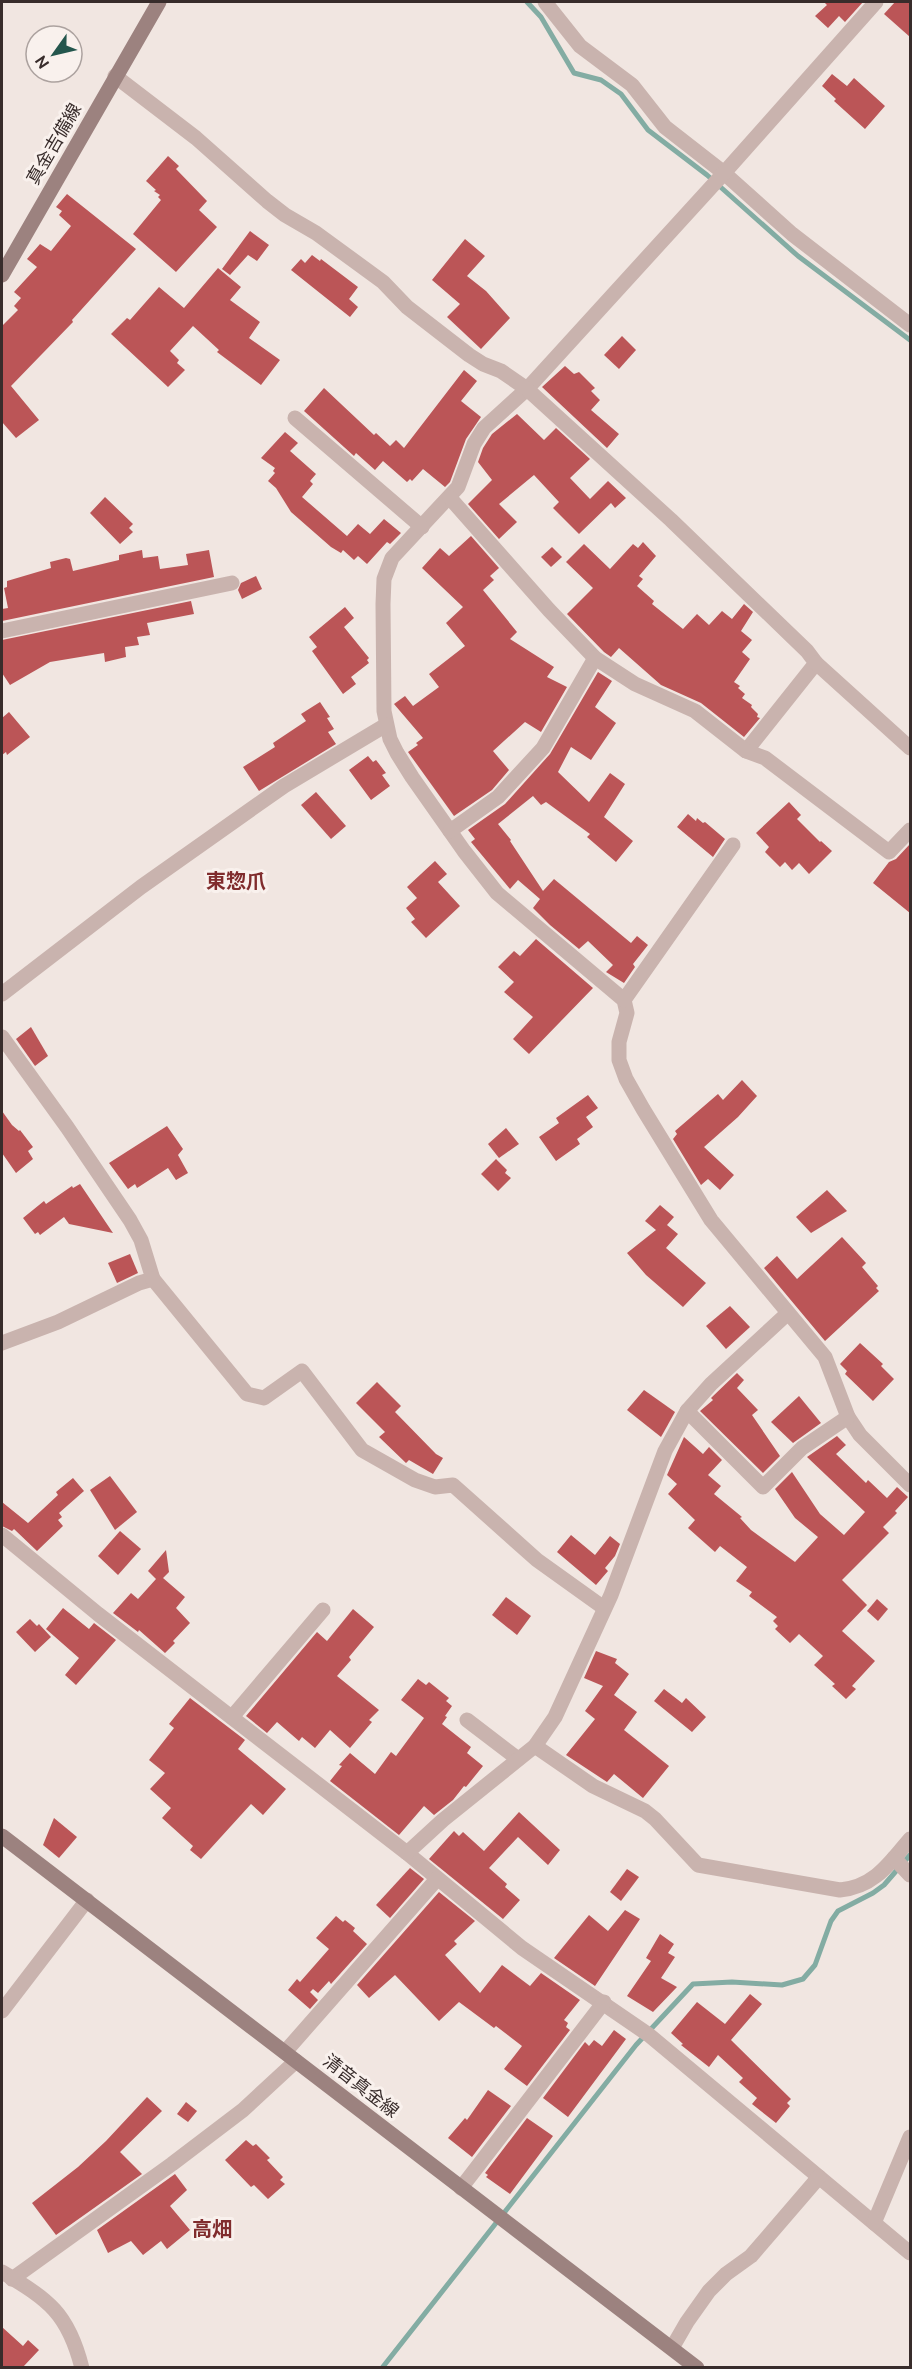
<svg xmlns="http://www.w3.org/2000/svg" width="912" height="2369" font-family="Ubuntu,'Noto Sans JP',sans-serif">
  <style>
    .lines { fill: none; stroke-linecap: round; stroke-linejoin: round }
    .stream { stroke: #83aca3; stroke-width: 5 }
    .building { fill: #bb5557 }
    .street { stroke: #c9b3ae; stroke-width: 15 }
    .secondary { stroke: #9c827f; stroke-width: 15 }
    .labels { text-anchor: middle; stroke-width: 6; stroke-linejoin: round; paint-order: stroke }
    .street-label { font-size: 18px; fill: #382c2b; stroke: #f9f1ed }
    .neighbourhood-label { font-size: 20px; font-weight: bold; fill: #802c2d; stroke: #f9f1ed }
  </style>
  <rect width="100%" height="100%" fill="#f1e6e1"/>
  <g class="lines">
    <g class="stream">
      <polyline points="527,2 541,17 574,73 601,80 621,94 648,130 707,175 798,256 910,340"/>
      <polyline points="382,2368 636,2045 693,1984 732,1982 782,1985 803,1979 815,1965 831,1921 838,1911 873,1893 884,1885 910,1855"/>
    </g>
  </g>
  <g class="building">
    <polygon points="824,2 863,2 845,22 839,16 828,28 815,16 827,5"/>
    <polygon points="895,2 910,2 910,37 884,14"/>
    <polygon points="832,74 847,86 854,78 885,106 865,129 834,101 836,99 822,86"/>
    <polygon points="168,156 179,166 176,169 207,201 199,210 217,227 176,272 133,234 161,200 158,197 160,195 154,191 156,190 146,181"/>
    <polygon points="67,194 136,249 72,320 73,322 11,386 39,420 16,438 2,422 2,326 18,310 14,306 21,298 14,292 37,267 27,259 40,244 51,251 71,226 59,215 62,211 56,207"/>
    <polygon points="250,231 269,245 257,261 248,255 230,275 222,269"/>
    <polygon points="465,239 485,256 467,276 486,291 510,318 481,349 447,317 460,304 432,280"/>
    <polygon points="312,255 320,261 321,259 358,287 349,299 358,307 350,317 291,270 301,259 305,263"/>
    <polygon points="218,268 241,287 230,300 260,322 249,338 280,360 261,385 217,352 219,350 193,326 170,351 179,360 177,363 185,370 168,387 111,334 127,318 130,320 159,287 184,308"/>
    <polygon points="622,336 636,350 619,369 604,355"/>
    <polygon points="565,366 574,374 579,372 595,388 591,391 600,400 591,410 619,434 607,448 542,387"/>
    <polygon points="464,370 477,381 461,401 481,417 466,439 450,482 445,487 423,469 412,481 410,479 407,482 383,461 375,470 356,453 354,456 304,411 324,388 374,435 376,433 390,446 396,440 404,448"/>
    <polygon points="517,414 544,440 556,428 590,459 570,478 590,499 608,481 626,498 615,508 611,503 579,534 553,508 559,502 534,475 499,504 517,522 499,539 468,504 492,480 478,462 483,448 492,434"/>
    <polygon points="285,432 298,443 290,451 316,474 310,481 313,484 302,497 347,536 358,524 370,534 384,519 401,533 390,544 387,542 367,564 358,556 354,560 343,550 341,553 331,547 291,512 276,488 268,481 275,473 273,471 275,468 261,458"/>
    <polygon points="105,497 133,524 129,528 133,532 120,544 90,513"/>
    <polygon points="471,536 499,568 490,576 494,580 483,590 517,632 510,639 554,667 547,677 567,687 541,732 525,722 493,751 509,770 492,790 454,816 408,752 418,745 416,743 423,738 394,704 405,696 413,706 439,687 429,674 465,646 446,623 463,607 422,568 440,548 449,556"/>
    <polygon points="643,542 656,556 639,576 643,579 637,586 654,601 652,604 683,629 697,614 709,625 722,611 732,619 744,604 753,612 741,631 752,640 742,652 750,659 734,682 740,686 738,688 745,694 742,698 752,705 751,707 758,714 757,717 760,718 744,737 701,703 661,685 619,648 611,657 604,652 567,614 593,588 566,562 584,544 610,569 633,544 638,548"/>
    <polygon points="552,547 562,557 551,567 541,557"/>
    <polygon points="142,550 143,558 158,556 160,569 188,565 186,554 209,550 214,577 2,621 2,609 8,608 4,588 7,587 7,581 51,568 50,562 66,558 70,559 73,571 119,560 119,555"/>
    <polygon points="256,576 262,589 242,599 238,590 241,583"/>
    <polygon points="191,601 194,614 147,623 150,635 137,637 139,645 125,647 126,657 105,662 104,653 50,662 10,685 2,673 2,640"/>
    <polygon points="345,607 354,618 344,627 369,658 367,660 369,663 351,677 356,684 343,694 312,651 317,647 309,637"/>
    <polygon points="598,672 612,681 595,707 616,723 591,760 571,747 558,772 589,802 610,773 625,784 604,817 633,841 616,862 587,837 590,834 546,802 541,805 533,796 498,824 511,840 510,841 543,891 554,879 631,943 637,936 648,945 633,964 635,967 624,983 606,972 613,965 588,941 579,949 550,925 533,908 540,899 518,880 510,889 471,842 475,839 468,830 505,804 550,754"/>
    <polygon points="320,702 330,717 327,718 334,729 328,732 336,744 259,791 243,767 275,747 273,743 306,721 301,714"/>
    <polygon points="9,712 30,737 7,755 6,752 2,755 2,718"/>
    <polygon points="368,756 373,762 376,760 386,773 382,775 390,786 371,800 349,770"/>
    <polygon points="316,792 346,826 331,839 301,805"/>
    <polygon points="789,802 801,815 797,819 820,842 821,841 832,851 809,874 799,863 792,870 785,862 780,867 765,852 769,847 756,833"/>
    <polygon points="688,814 696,821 697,818 703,823 705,822 725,839 713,857 677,827"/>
    <polygon points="910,844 910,913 873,883 889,862 896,859"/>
    <polygon points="435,861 447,874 438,882 460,906 426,938 411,922 415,919 406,908 417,898 407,887"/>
    <polygon points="536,939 593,988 529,1054 513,1039 533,1017 504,992 514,982 498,967 514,951 520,956"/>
    <polygon points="31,1027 48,1056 35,1066 16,1039"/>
    <polygon points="742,1080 757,1096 738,1117 704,1147 734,1175 720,1190 708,1179 701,1185 673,1139 677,1134 675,1131 718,1094 723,1100"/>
    <polygon points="588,1095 598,1108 586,1117 593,1127 577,1139 580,1144 556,1161 539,1137 559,1123 556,1118"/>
    <polygon points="2,1111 12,1125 19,1131 20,1130 33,1147 28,1151 33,1159 16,1173 2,1153"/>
    <polygon points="167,1126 183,1149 178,1155 188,1173 176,1180 168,1168 137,1188 135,1184 128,1189 109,1163"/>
    <polygon points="506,1128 519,1144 499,1158 488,1144"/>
    <polygon points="496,1159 507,1170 505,1173 511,1178 498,1191 481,1174"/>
    <polygon points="80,1184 113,1233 69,1224 64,1217 40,1235 38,1232 35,1234 23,1218 44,1201 46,1204 72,1186 73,1188"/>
    <polygon points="827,1190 847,1211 811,1233 796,1217"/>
    <polygon points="660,1205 674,1217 667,1225 678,1234 666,1248 706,1283 683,1307 646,1275 627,1253 656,1230 645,1221"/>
    <polygon points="842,1237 866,1263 862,1267 878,1286 876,1288 879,1291 825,1341 764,1268 777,1256 797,1279"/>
    <polygon points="130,1254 138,1273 117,1283 108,1263"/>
    <polygon points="730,1306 750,1327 726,1349 706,1326"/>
    <polygon points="860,1343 883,1364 881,1366 894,1379 873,1401 845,1374 847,1371 840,1364"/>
    <polygon points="737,1373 744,1380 737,1388 758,1410 752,1415 780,1456 763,1473 700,1411 713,1400 711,1398"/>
    <polygon points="377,1382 401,1406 395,1412 436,1454 443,1458 433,1474 409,1460 406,1463 379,1437 385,1432 356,1403"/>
    <polygon points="644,1390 675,1412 661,1437 627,1410"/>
    <polygon points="799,1396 821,1423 793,1443 771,1422"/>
    <polygon points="837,1436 846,1445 836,1454 866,1483 868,1480 887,1498 897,1487 908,1497 895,1511 897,1513 883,1527 889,1533 842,1580 867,1605 842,1631 875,1661 852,1686 856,1689 846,1699 832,1686 835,1684 814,1665 823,1656 799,1634 790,1643 775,1629 778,1626 773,1621 777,1617 749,1596 752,1592 736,1581 747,1567 720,1546 715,1552 688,1528 695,1520 668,1494 677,1484 667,1475 684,1437 703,1454 709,1447 722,1460 708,1475 721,1486 714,1494 742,1517 740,1518 751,1530 795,1562 818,1537 795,1518 775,1489 792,1472 820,1514 844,1535 865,1512 807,1457"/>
    <polygon points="110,1476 137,1512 115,1530 90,1490"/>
    <polygon points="73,1478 84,1491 59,1513 62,1517 58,1520 63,1526 37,1551 14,1529 12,1531 2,1526 2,1502 28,1523 58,1495 56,1492"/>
    <polygon points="120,1531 141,1549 118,1575 98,1556"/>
    <polygon points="571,1535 595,1555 610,1536 620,1544 615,1556 605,1568 608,1571 596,1585 557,1552"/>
    <polygon points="166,1550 169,1572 163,1578 185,1597 176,1608 190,1623 173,1641 175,1643 165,1653 139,1630 138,1632 113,1613 131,1593 138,1599 156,1579 148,1571"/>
    <polygon points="506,1597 531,1616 517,1635 492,1615"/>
    <polygon points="877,1599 888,1609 878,1621 867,1611"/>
    <polygon points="63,1608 89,1629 94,1623 116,1640 76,1685 65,1675 79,1658 46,1629"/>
    <polygon points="353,1609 374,1627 349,1657 351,1660 337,1676 379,1710 369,1720 372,1722 350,1748 330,1730 315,1748 302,1737 299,1741 277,1722 267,1733 246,1716 317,1632 327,1641"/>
    <polygon points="30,1619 37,1626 39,1624 51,1637 35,1652 16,1632"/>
    <polygon points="596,1651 617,1659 615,1663 629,1674 614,1695 637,1712 624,1730 669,1766 643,1798 614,1774 607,1782 566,1755 595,1719 585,1711 603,1686 584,1678"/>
    <polygon points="418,1679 426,1685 429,1682 449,1698 446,1701 452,1706 445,1716 447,1717 442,1724 471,1747 467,1753 483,1766 466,1787 464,1786 453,1800 434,1815 424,1806 399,1835 330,1781 342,1766 339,1765 350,1753 375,1774 391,1752 396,1756 424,1718 401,1700"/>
    <polygon points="664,1689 682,1703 686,1698 706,1717 692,1732 654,1701"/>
    <polygon points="190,1698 245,1740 238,1749 286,1789 263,1815 251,1804 201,1859 190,1850 193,1846 162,1818 171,1808 150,1789 165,1773 149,1760 174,1728 169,1724"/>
    <polygon points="519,1812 560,1850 548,1865 518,1837 489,1868 507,1884 505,1887 520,1900 503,1919 429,1859 454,1831 459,1836 463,1832 484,1851"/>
    <polygon points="54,1818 77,1837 59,1858 43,1845"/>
    <polygon points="410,1868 424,1879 390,1918 376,1905"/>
    <polygon points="627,1869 639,1877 621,1901 610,1892"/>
    <polygon points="439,1892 475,1921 454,1941 457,1944 445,1955 480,1993 502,1965 530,1986 541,1973 580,2000 564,2020 568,2023 566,2027 570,2030 527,2086 504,2069 522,2046 496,2026 494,2028 459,2002 439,2021 395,1975 369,1998 357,1985"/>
    <polygon points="625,1910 640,1919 595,1986 554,1958 589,1915 608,1931"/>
    <polygon points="336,1916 343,1922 345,1920 355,1928 353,1931 367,1944 331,1984 329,1981 318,1993 313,1989 310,1992 318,2000 310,2009 288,1990 297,1979 300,1982 329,1949 316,1938"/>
    <polygon points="660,1934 674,1944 668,1953 675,1957 661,1978 677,1987 653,2012 627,1996 651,1961 646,1958"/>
    <polygon points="750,1994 762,2004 731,2040 791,2099 787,2103 790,2106 776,2123 752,2104 757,2098 739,2082 743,2078 718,2055 709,2067 681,2045 683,2044 671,2033 697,2002 725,2024"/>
    <polygon points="614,2030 626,2039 568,2117 543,2098 585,2042 589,2046 594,2040 602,2046"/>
    <polygon points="488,2090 511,2106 472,2157 448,2138 465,2118 467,2120"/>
    <polygon points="147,2097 162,2111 120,2152 142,2174 56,2235 32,2203 78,2167 106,2141"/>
    <polygon points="186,2102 197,2111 188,2122 177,2114"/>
    <polygon points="527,2118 553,2136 510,2194 486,2177 488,2175 485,2173"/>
    <polygon points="246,2140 253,2146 256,2144 270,2158 267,2160 283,2177 280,2180 285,2184 268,2199 254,2185 251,2187 225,2160"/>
    <polygon points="175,2174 187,2190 170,2206 190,2230 167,2249 161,2241 143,2255 131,2241 108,2253 97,2230"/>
    <polygon points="2,2327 23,2346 28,2340 39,2350 23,2367 2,2367"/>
  </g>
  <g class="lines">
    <g class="street">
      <polyline points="545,2 580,46 632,85 665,127 724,173 792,234 910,325"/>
      <polyline points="876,2 724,173 527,389 484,428 474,444 458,487 392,558 384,579 383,604 384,711 390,739 397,753 412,777 464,851 497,893 624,1000 627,1013 619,1042 619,1060 626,1079 643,1109 711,1220 825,1357 848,1417 860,1435 910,1485"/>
      <polyline points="115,76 196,138 267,201 285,215 316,233 383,282 407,307 469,355 483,364 501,371 527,389 671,520 807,651 816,663 746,751"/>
      <polyline points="295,418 422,527"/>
      <polyline points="450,498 549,610 595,658 635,684 695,711 746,751 765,758 889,852 910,830"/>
      <polyline points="2,631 232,583"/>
      <polyline points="816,663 910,748"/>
      <polyline points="450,831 498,797 543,748 595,658"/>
      <polyline points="2,994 141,887 284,786 386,725"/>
      <polyline points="624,1000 733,845"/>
      <polyline points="2,1037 67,1127 130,1220 141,1240 153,1279 139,1283 58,1322 2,1343"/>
      <polyline points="153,1279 247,1394 264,1398 302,1371 362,1450 415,1480 435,1487 453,1485 537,1560 604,1608"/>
      <polyline points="687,1411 711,1384 788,1313"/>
      <polyline points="2,1535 98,1614 407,1853 522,1948 649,2035 910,2253"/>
      <polyline points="232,1717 323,1610"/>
      <polyline points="467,1720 518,1759"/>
      <path d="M 535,1746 L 593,1786 L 645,1811 L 655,1819 L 698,1865 L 840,1890 C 874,1887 889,1864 910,1839"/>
      <polyline points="407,1853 443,1820 535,1746 555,1717 611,1595 665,1451 687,1411 763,1487 802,1448 848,1417"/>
      <polyline points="894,1858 910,1875"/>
      <polyline points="2,2011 87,1900"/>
      <polyline points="285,2052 437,1879"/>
      <polyline points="461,2188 604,2002"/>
      <polyline points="874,2223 910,2137"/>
      <path d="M 2,2272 C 49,2300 68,2313 82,2368"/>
      <polyline points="12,2279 172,2164 243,2110 296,2061"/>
      <polyline points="672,2348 687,2322 709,2291 726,2274 751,2256 819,2177"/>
    </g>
    <g class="secondary">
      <polyline points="2,275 159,2"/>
      <polyline points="2,1836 697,2368"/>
    </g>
  </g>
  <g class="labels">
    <g class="street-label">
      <text transform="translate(54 144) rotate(-60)" y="6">真金吉備線</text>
      <text transform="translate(361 2086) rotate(38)" y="6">清音真金線</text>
    </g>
    <g class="neighbourhood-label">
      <text x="236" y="888">東惣爪</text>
      <text x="212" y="2236">高畑</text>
    </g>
  </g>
  <rect width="912" height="2369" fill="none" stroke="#382c2b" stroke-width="6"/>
  <g transform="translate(54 54) rotate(236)"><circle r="28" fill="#f9f1ed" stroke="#aca29f" stroke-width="1.5"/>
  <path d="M0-4.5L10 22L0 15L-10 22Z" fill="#24564d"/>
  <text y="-9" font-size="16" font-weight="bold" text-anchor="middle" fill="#382c2b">N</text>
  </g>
</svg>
